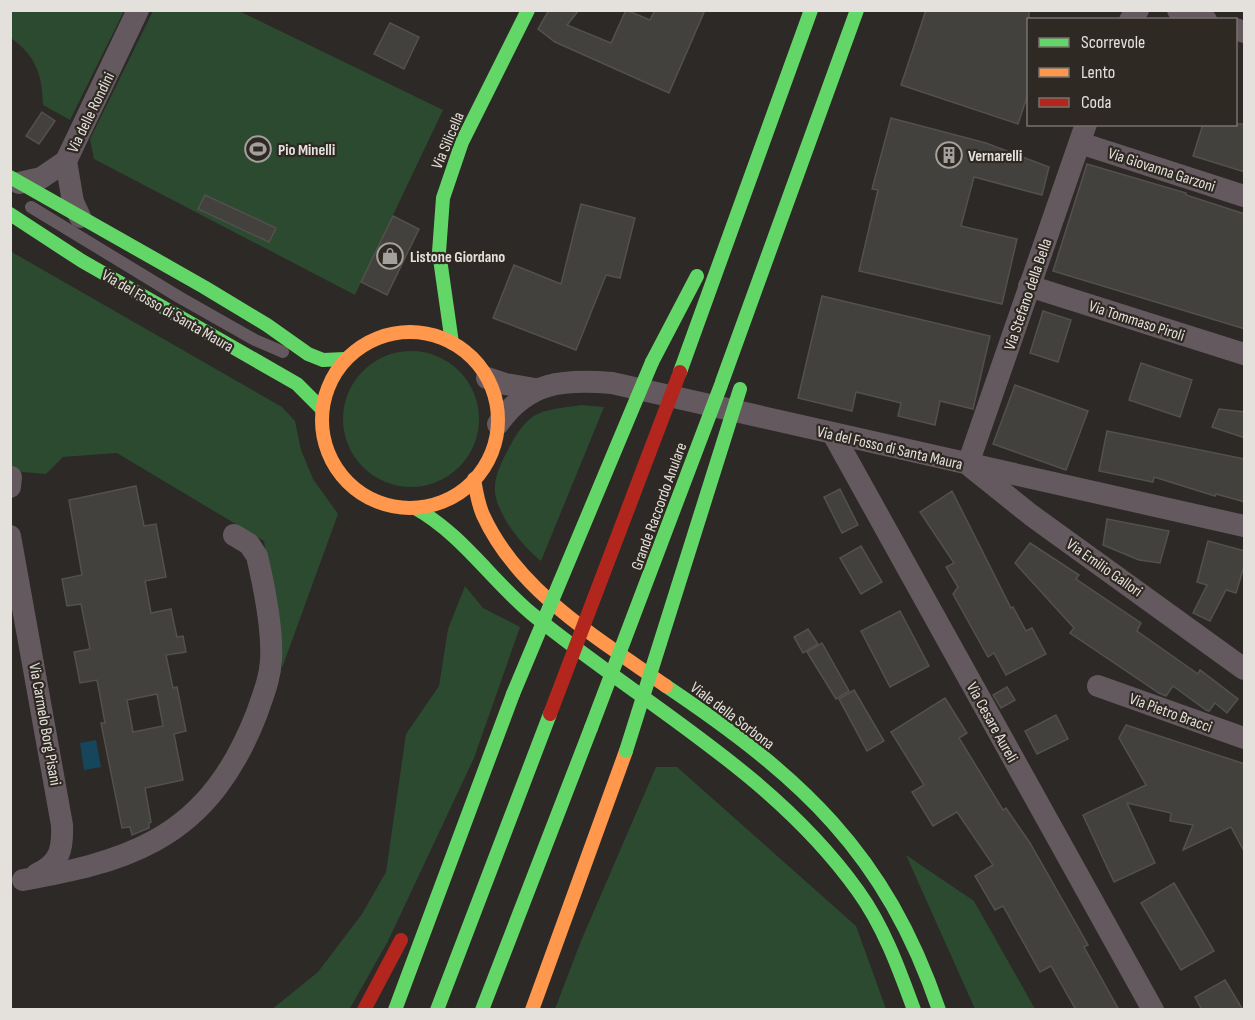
<svg xmlns="http://www.w3.org/2000/svg" width="1255" height="1020" font-family="'Sofia Sans Condensed',sans-serif">
  <style>
    .green { fill: #2b4a30 }
    .water { fill: #16465c }
    .building { fill: #43413e; stroke: #53504d; stroke-width: 1.5; fill-rule: evenodd }
    .lines { fill: none; stroke-linecap: round; stroke-linejoin: round }
    .lane { stroke: #64595f; stroke-width: 12 }
    .street { stroke: #64595f; stroke-width: 22 }
    .fast { stroke: #63d668; stroke-width: 14 }
    .slow { stroke: #ff974d; stroke-width: 14 }
    .jam { stroke: #b3261e; stroke-width: 14 }
    .fast-bridge { stroke: #63d668; stroke-width: 14 }
    .jam-bridge { stroke: #b3261e; stroke-width: 14 }
    .labels { text-anchor: middle; stroke-width: 4.5; stroke-linejoin: round; paint-order: stroke }
    .street-label { font-size: 16px; fill: #e4e0dc; stroke: #2f2923 }
    .poi-label { font-size: 16px; font-weight: bold; fill: #e4e0dc; stroke: #2f2923; text-anchor: start }
  </style>
  <rect width="100%" height="100%" fill="#2c2926"/>
  <g class="green">
    <path d="M 11,10 L 124,11 L 70,120 L 43,105 C 42,74 36,56 11,38 Z"/>
    <polygon points="153,11 239,11 443,110 355,295 94,159 90,139"/>
    <polygon points="10,251 282,407 295,421 301,450 313,479 338,514 282,668 264,541 117,453 63,457 46,474 11,471"/>
    <circle cx="411" cy="419" r="68"/>
    <path d="M 581,405 L 604,407 L 541,561 C 523,547 492,510 495,485 C 496,472 504,457 510,446 C 517,433 526,418 540,413 C 553,408 568,407 581,405 Z"/>
    <polygon points="465,586 483,608 520,627 474,758 388,941 349,1010 271,1010 318,972 362,914 386,872 406,734 439,686 448,629"/>
    <polygon points="656,767 677,767 856,926 886,1009 555,1009 581,941"/>
    <polygon points="906,855 974,901 1035,1009 975,1009"/>
  </g>
  <polygon class="water" points="96,740 101,767 84,770 80,743"/>
  <g class="building">
    <polygon points="549,10 579,10 567,25 611,43 626,10 650,20 655,10 705,10 669,93 555,42 538,29"/>
    <polygon points="926,10 1029,10 1029,91 1018,124 901,85"/>
    <polygon points="390,23 419,37 404,69 374,54"/>
    <polygon points="42,112 55,121 39,144 26,136"/>
    <polygon points="891,118 986,143 1049,167 1042,195 974,177 961,226 1017,239 1002,304 859,271 878,190 872,189"/>
    <polygon points="1203,124 1245,124 1245,172 1193,156"/>
    <polygon points="1087,164 1186,193 1186,195 1245,214 1245,329 1053,271"/>
    <polygon points="205,195 276,228 269,242 198,209"/>
    <polygon points="581,204 635,218 620,278 606,275 576,350 493,318 514,265 561,284"/>
    <polygon points="393,216 419,229 387,295 361,282"/>
    <polygon points="822,296 990,336 973,409 940,401 935,425 898,416 901,403 856,392 852,411 798,398"/>
    <polygon points="1043,311 1071,320 1058,362 1030,353"/>
    <polygon points="1141,363 1192,380 1180,417 1129,400"/>
    <polygon points="1015,385 1088,411 1066,470 993,444"/>
    <polygon points="1219,409 1245,412 1245,438 1212,427"/>
    <polygon points="1107,431 1245,459 1245,502 1216,494 1215,496 1154,477 1153,482 1099,471"/>
    <path d="M 136,486 L 144,526 L 156,524 L 166,577 L 145,581 L 151,613 L 171,609 L 177,637 L 183,636 L 186,652 L 166,655 L 173,688 L 177,687 L 186,731 L 174,734 L 183,780 L 145,788 L 151,822 L 149,823 L 149,828 L 132,835 L 130,827 L 122,828 L 101,723 L 105,723 L 97,680 L 80,683 L 74,652 L 90,649 L 81,604 L 67,606 L 62,579 L 82,575 L 69,500 ZM 157,694 L 163,726 L 133,732 L 127,700 Z"/>
    <polygon points="840,489 858,525 842,533 824,497"/>
    <polygon points="952,491 1011,608 1013,607 1026,631 1032,628 1046,654 1006,675 994,653 988,657 953,594 958,587 946,567 954,563 920,512"/>
    <polygon points="1107,519 1169,531 1160,563 1139,560 1103,545"/>
    <polygon points="1208,541 1245,551 1245,563 1236,593 1226,590 1210,621 1193,613 1207,585 1197,582"/>
    <polygon points="1030,543 1079,575 1076,579 1141,623 1137,631 1198,674 1200,670 1238,699 1227,713 1215,703 1209,711 1206,710 1173,686 1166,696 1159,693 1070,633 1074,628 1015,563"/>
    <polygon points="861,546 882,582 861,594 840,558"/>
    <polygon points="900,611 929,666 890,687 861,631"/>
    <polygon points="808,629 818,644 803,653 794,637"/>
    <polygon points="822,643 849,691 836,699 807,652"/>
    <polygon points="1007,687 1015,700 1001,708 993,695"/>
    <polygon points="854,690 884,741 867,751 839,699"/>
    <polygon points="945,698 967,733 959,738 1003,810 1006,808 1030,843 1088,945 1084,947 1119,1010 1076,1010 1051,966 1040,972 1003,906 995,910 975,876 993,865 957,812 933,826 912,792 924,785 891,732"/>
    <polygon points="1056,715 1068,739 1037,754 1025,731"/>
    <polygon points="1126,725 1245,764 1245,853 1231,827 1183,850 1193,825 1170,821 1171,813 1127,803 1155,863 1114,882 1083,815 1146,785 1119,738"/>
    <polygon points="1174,883 1214,951 1181,970 1141,903"/>
    <polygon points="1225,980 1243,1010 1202,1010 1195,997"/>
  </g>
  <g class="lines">
    <polyline class="lane" points="31,207 179,297 255,340 283,352"/>
    <g class="street">
      <polyline points="1178,10 1206,20"/>
      <polyline points="1130,20 1138,10"/>
      <polyline points="1236,29 1244,32"/>
      <polyline points="1080,143 1244,196"/>
      <polyline points="19,183 41,178 66,161"/>
      <polyline points="80,217 73,202 66,161 138,10"/>
      <polyline points="1029,286 1244,354"/>
      <polyline points="487,378 505,384 535,389"/>
      <path d="M 498,424 C 528,381 564,379 612,383 L 1244,526"/>
      <polyline points="833,434 1153,1010"/>
      <polyline points="968,464 1086,124"/>
      <polyline points="971,467 1031,515 1244,669"/>
      <polyline points="10,487 11,477"/>
      <path d="M 10,536 L 62,825 C 63,849 60,863 37,874"/>
      <polyline points="1098,686 1244,738"/>
      <path d="M 23,880 C 67,872 114,863 154,841 C 206,813 236,767 257,713 C 263,695 270,679 271,660 C 273,630 264,586 257,556 L 249,544 L 234,535"/>
    </g>
    <g class="fast">
      <polyline points="10,177 204,287 267,325 308,354 323,360 345,359"/>
      <polyline points="10,214 82,261 297,384 322,409"/>
      <polyline points="452,343 439,252 443,198 462,142 528,10"/>
      <polyline points="652,362 697,276"/>
      <polyline points="680,372 811,10"/>
      <polyline points="722,382 857,10"/>
      <path d="M 415,508 C 463,535 491,580 532,614 C 642,704 774,773 858,891 C 884,927 899,969 914,1010"/>
      <path d="M 666,686 C 801,777 885,852 939,1010"/>
      <polyline points="395,1010 513,694"/>
      <polyline points="437,1010 550,714"/>
      <polyline points="482,1010 591,728"/>
    </g>
    <g class="slow">
      <circle cx="410" cy="420" r="88"/>
      <path d="M 474,479 C 476,491 478,504 483,515 C 518,592 599,639 666,686"/>
      <polyline points="532,1010 626,751"/>
    </g>
    <polyline class="jam" points="364,1010 401,940"/>
    <g class="fast-bridge">
      <polyline points="513,694 652,362"/>
      <polyline points="591,728 721,385"/>
      <polyline points="626,751 740,389"/>
    </g>
    <polyline class="jam-bridge" points="550,714 680,372"/>
  </g>
  <defs>
    <g id="stadium-ring" transform="scale(1.35)"><circle r="9.5" fill="#2f2923" stroke="#a4a09c" stroke-width="1.5"/><path d="M0-5a6.5 5 0 1 0 0 10a6.5 5 0 1 0 0-10ZM-3.5-1.8h7v3.6h-7Z" fill="#a4a09c"/></g>
    <g id="building-ring" transform="scale(1.35)"><circle r="9.5" fill="#2f2923" stroke="#a4a09c" stroke-width="1.5"/><path d="M-4-6H4V6H1V3H-1V6H-4ZM-2.5-4.3h1.7v1.8h-1.7ZM.8-4.3h1.7v1.8H.8ZM-2.5-1h1.7V.8h-1.7ZM.8-1h1.7V.8H.8Z" fill="#a4a09c"/></g>
    <g id="shop-ring" transform="scale(1.35)"><circle r="9.5" fill="#2f2923" stroke="#a4a09c" stroke-width="1.5"/><path d="M-5-2.5h2.3a2.7 3.5 0 0 1 5.4 0H5L5.5 6h-11ZM-1.5-2.5h3a1.5 2.3 0 0 0-3 0Z" fill="#a4a09c"/></g>
  </defs>
  <g fill-rule="evenodd">
    <use href="#stadium-ring" x="258" y="149"/>
    <use href="#building-ring" x="949" y="155"/>
    <use href="#shop-ring" x="390" y="256"/>
  </g>
  <g class="labels">
    <g class="street-label">
      <text transform="translate(90 112) rotate(-64)" y="6">Via delle Rondini</text>
      <text transform="translate(447 140) rotate(-67)" y="6">Via Silicella</text>
      <text transform="translate(1162 169) rotate(18)" y="6">Via Giovanna Garzoni</text>
      <text transform="translate(1027 294) rotate(-71)" y="6">Via Stefano della Bella</text>
      <text transform="translate(168 310) rotate(30)" y="6">Via del Fosso di Santa Maura</text>
      <text transform="translate(1137 320) rotate(18)" y="6">Via Tommaso Piroli</text>
      <text transform="translate(890 447) rotate(13)" y="6">Via del Fosso di Santa Maura</text>
      <text transform="translate(658 506) rotate(-70)" y="6">Grande Raccordo Anulare</text>
      <text transform="translate(1105 567) rotate(35)" y="6">Via Emilio Gallori</text>
      <text transform="translate(1171 712) rotate(20)" y="6">Via Pietro Bracci</text>
      <text transform="translate(733 715) rotate(37)" y="6">Viale della Sorbona</text>
      <text transform="translate(993 722) rotate(61)" y="6">Via Cesare Aureli</text>
      <text transform="translate(46 724) rotate(80)" y="6">Via Carmelo Borg Pisani</text>
    </g>
    <g class="poi-label">
      <text x="278" y="155">Pio Minelli</text>
      <text x="968" y="161">Vernarelli</text>
      <text x="410" y="262">Listone Giordano</text>
    </g>
  </g>
  <rect width="1255" height="1020" fill="none" stroke="#e4e0dc" stroke-width="24"/>
  <rect x="1027" y="18" width="210" height="108" fill="#2f2923" stroke="#77726d" stroke-width="1.5"/>
  <rect x="1039" y="38" width="30" height="9" fill="#63d668" stroke="#77726d" stroke-width="1.5"/>
  <text x="1081" y="48" font-size="18" fill="#e4e0dc">Scorrevole</text>
  <rect x="1039" y="68" width="30" height="9" fill="#ff974d" stroke="#77726d" stroke-width="1.5"/>
  <text x="1081" y="78" font-size="18" fill="#e4e0dc">Lento</text>
  <rect x="1039" y="98" width="30" height="9" fill="#b3261e" stroke="#77726d" stroke-width="1.5"/>
  <text x="1081" y="108" font-size="18" fill="#e4e0dc">Coda</text>
</svg>
